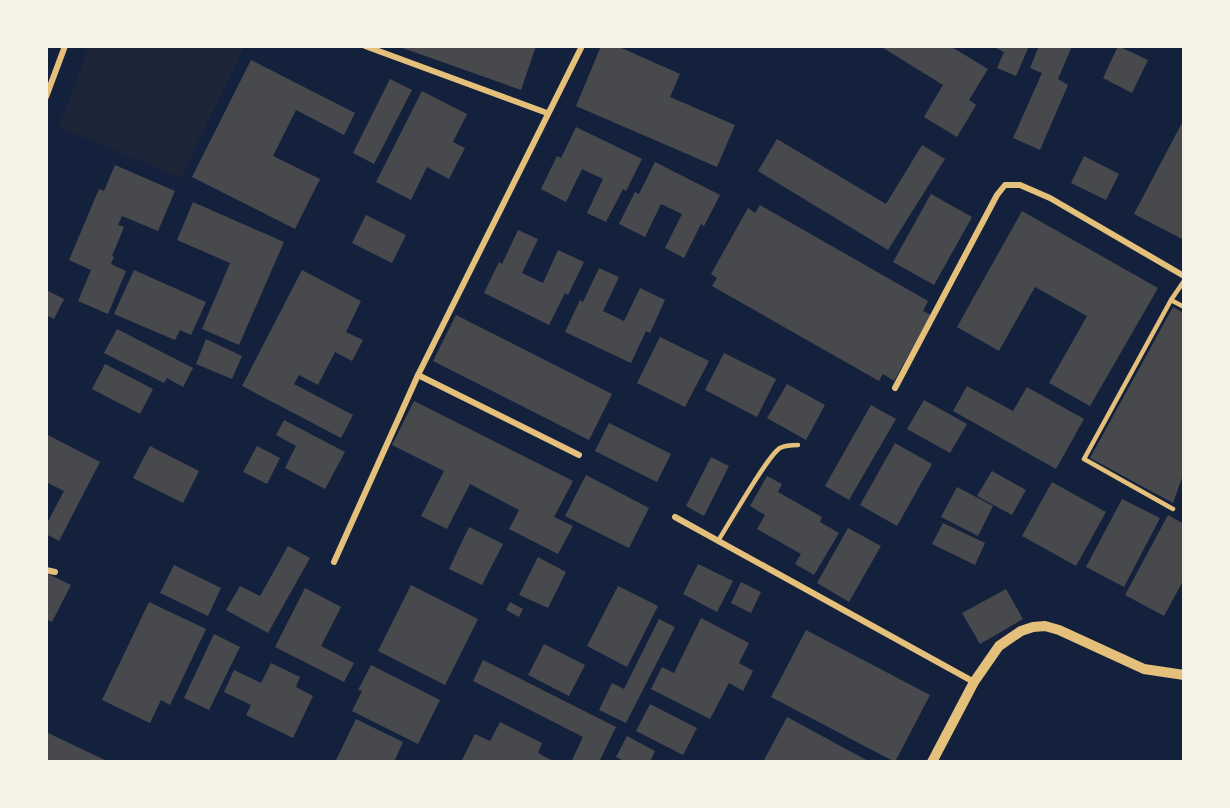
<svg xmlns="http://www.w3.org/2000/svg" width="1230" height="808" font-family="'Sofia Sans Condensed',sans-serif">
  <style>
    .green { fill: #1d2539 }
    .building { fill: #48494c }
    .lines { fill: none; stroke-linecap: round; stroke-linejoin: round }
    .service { stroke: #e5c07b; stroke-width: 4.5 }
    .minor { stroke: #e5c07b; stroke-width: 6 }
    .tertiary { stroke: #e5c07b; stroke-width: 10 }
  </style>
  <rect width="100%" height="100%" fill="#14213d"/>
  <polygon class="green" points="89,47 244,47 181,178 59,127"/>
  <g class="building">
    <polygon points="397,46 536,46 521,90"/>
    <polygon points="601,46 617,46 680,74 670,97 735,125 717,167 576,106"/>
    <polygon points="880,46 950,46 988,69 969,100 976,105 957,137 924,117 943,85"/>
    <polygon points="992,46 1029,46 1016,76 997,68 1004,52"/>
    <polygon points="1039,46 1072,46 1058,79 1068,85 1040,150 1013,138 1042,73 1030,68"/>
    <polygon points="1118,46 1148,60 1132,93 1103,78"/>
    <polygon points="251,60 355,113 344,135 296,110 273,156 320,179 295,229 192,177"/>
    <polygon points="390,79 412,90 374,164 353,153"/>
    <polygon points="422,91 467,114 453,142 465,148 449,179 427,167 411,200 376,182"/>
    <polygon points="1184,119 1184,240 1134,214"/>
    <polygon points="576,127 642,159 626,191 623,189 606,222 587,213 603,179 582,169 566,202 541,189 557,156 561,158"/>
    <polygon points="777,139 886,204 922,145 945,159 888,250 758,171"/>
    <polygon points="1084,156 1119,174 1106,200 1071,183"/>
    <polygon points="655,162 720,195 704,226 701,224 684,258 665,248 682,214 661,204 645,237 619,224 635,192 639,194"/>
    <polygon points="115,165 175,191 158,231 122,216 118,225 124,227 112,256 114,257 111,264 126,271 108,314 78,301 91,270 69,260 99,189 104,191"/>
    <polygon points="931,194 972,217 934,285 893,262"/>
    <polygon points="193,202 284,242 239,345 202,329 230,263 177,240"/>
    <polygon points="760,205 928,301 923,311 931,315 894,381 883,374 879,381 712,286 717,278 711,274 748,208 755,213"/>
    <polygon points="1022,211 1158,288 1090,406 1049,383 1087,316 1035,287 999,351 957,327"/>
    <polygon points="366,215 406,235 392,263 352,243"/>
    <polygon points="518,230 538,239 522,273 543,283 558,250 584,262 568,295 565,293 549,325 484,293 499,262 502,264"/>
    <polygon points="599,268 619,277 603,311 624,321 640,288 665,300 650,333 646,331 631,363 565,332 580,300 583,302"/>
    <polygon points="134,270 206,302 191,335 180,330 175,340 114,314"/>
    <polygon points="302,270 361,301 346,332 363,340 352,361 335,352 318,385 299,375 294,384 353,415 341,438 242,386"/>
    <polygon points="46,290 64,299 54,319 46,315"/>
    <polygon points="1173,307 1184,313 1184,472 1173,503 1090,458"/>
    <polygon points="456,315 612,394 589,440 433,361"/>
    <polygon points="117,329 193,368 183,387 167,378 164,383 104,353"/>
    <polygon points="660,337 709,361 685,407 637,383"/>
    <polygon points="206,339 242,356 232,379 196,364"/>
    <polygon points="724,353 776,379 757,417 705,390"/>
    <polygon points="105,364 153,389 140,414 92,389"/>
    <polygon points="787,384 825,405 806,440 767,418"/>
    <polygon points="967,386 1013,411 1027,387 1084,419 1056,469 953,411"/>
    <polygon points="924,400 967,424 950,453 907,429"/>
    <polygon points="414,401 573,481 554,517 573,526 558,554 509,529 519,510 470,484 447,529 421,516 444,471 392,445"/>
    <polygon points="871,405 896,419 849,500 825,486"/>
    <polygon points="284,420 345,452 325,489 285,468 296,446 276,435"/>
    <polygon points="609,423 671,454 657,482 595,451"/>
    <polygon points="46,434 100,462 59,541 46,534 46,525 64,491 46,482"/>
    <polygon points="895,443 932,464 897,526 860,505"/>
    <polygon points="150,446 199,471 183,503 133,478"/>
    <polygon points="257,446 280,458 267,484 243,472"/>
    <polygon points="711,457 729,466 704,516 686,506"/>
    <polygon points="992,471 1026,490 1012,515 977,496"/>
    <polygon points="586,475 649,508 629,548 565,516"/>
    <polygon points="767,476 782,484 778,492 822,517 820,522 839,533 814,575 795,564 801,554 757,529 765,515 750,506"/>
    <polygon points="1052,482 1106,512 1076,566 1022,536"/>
    <polygon points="957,487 993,506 978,536 941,517"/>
    <polygon points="1122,499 1160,518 1124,587 1086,567"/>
    <polygon points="1168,515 1184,524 1184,579 1164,616 1125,595"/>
    <polygon points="943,523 985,543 975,565 932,544"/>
    <polygon points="469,527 503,544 482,585 449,569"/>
    <polygon points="848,528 881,546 849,602 817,583"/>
    <polygon points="288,546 310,558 268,633 226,610 240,586 260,596"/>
    <polygon points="538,557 566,572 548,608 519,595"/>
    <polygon points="698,564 733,581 717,612 683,594"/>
    <polygon points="174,565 221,588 208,616 160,593"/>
    <polygon points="46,573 71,585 52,622 46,619"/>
    <polygon points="741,582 761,592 751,613 731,603"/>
    <polygon points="411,585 478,619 445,685 378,651"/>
    <polygon points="618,586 658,606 627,667 587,646"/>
    <polygon points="305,588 341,607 321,646 354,663 344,682 275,647"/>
    <polygon points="1006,589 1023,619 980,644 962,613"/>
    <polygon points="149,602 206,629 170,705 161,700 150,723 102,700"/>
    <polygon points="510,602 523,609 519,617 506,610"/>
    <polygon points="701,618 749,643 739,663 753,671 743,691 729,683 710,719 651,689 662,667 674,673"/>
    <polygon points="659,619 675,627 626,723 599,710 612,683 624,689"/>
    <polygon points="806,630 930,695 895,762 771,697"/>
    <polygon points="214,634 240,647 209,710 184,698"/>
    <polygon points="544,644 585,665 569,696 528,675"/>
    <polygon points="483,660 616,727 599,762 571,762 583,737 473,681"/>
    <polygon points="271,663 300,677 296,687 313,696 293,738 246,715 251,705 224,692 234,670 261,683"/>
    <polygon points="371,665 440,700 418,744 352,711 362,691 358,690"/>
    <polygon points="650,704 697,728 683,755 636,731"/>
    <polygon points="787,717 870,762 763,762"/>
    <polygon points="356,719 403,742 394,762 340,762 336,760"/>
    <polygon points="500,722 542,743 538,753 555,762 461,762 475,734 490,741"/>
    <polygon points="46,732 109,762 46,762"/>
    <polygon points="627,736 655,751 650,762 626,762 616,757"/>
  </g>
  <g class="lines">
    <g class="service">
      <polyline points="1171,300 1184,281"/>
      <polyline points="1173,509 1084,459 1171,300 1184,307"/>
      <path d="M 718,541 C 729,524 767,456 780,448 C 786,445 792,445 798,445"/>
    </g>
    <g class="minor">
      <polyline points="365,46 547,113"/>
      <polyline points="46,97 65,46"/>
      <polyline points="418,375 579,455"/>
      <polyline points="895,388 997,195 1005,185 1020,185 1050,198 1184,276"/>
      <polyline points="675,517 974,682"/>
      <polyline points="334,562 418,375 582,46"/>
      <polyline points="46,570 55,572"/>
    </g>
    <polyline class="tertiary" points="932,762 974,682 999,646 1021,631 1033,627 1045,626 1059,630 1144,669 1184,675"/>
  </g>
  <rect width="1230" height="808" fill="none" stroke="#f6f1e7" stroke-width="96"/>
</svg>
